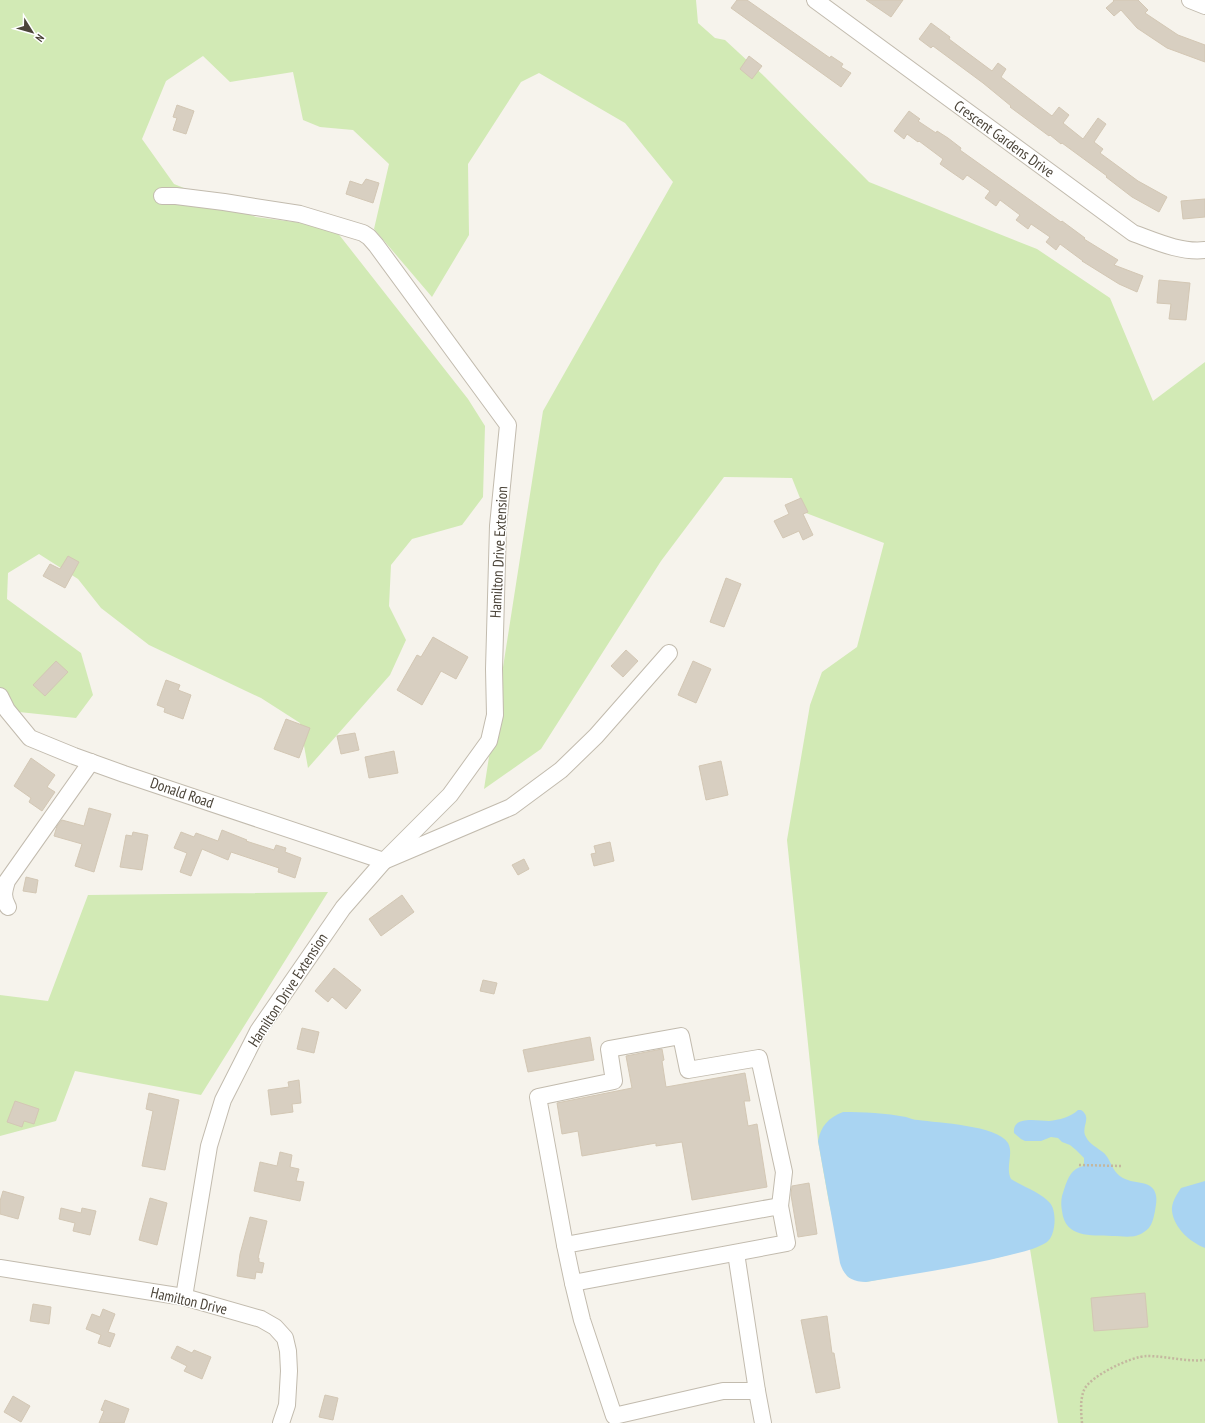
<svg xmlns="http://www.w3.org/2000/svg" width="1205" height="1423" font-family="'PT Sans Narrow',sans-serif">
  <style>
    .green { fill: #d2eab5 }
    .water { fill: #a9d4f2 }
    .building { fill: #d8cfc1; stroke: #d3c7b4 }
    .lines { fill: none; stroke-linecap: round; stroke-linejoin: round }
    .minor-casing { stroke: #c2bbae; stroke-width: 18 }
    .path { stroke: #c4b79f; stroke-width: 2.5; stroke-dasharray: 2 2; stroke-linecap: butt }
    .minor { stroke: #fff; stroke-width: 16 }
    .labels { text-anchor: middle; stroke-width: 3; stroke-linejoin: round; paint-order: stroke }
    .street-label { font-size: 15px; fill: #4b4439; stroke: #fff }
  </style>
  <rect width="100%" height="100%" fill="#f6f3ec"/>
  <g class="green">
    <polygon points="0,0 696,0 698,23 715,38 725,40 765,77 869,182 1037,249 1110,298 1153,401 1205,362 1205,1423 1058,1423 1030,1249 996,1258 866,1282 850,1278 847,1276 829,1203 818,1141 787,840 810,705 822,672 857,647 884,543 806,513 792,478 724,477 661,561 541,749 484,789 543,411 673,182 625,123 539,73 521,82 468,164 469,235 432,297 374,229 389,164 353,130 320,127 303,120 293,72 230,82 203,56 166,81 142,139 174,184 256,217 333,227 468,399 485,426 483,497 462,525 412,539 391,565 389,606 406,640 390,675 308,768 300,723 261,698 149,645 101,608 78,579 39,554 8,573 7,599 81,653 93,695 76,718 0,710"/>
    <polygon points="328,892 201,1095 75,1071 56,1121 0,1136 0,995 48,1001 88,895"/>
  </g>
  <g class="water">
    <path d="M 1078,1110 L 1081,1110 C 1093,1118 1080,1127 1086,1137 C 1089,1144 1098,1148 1104,1153 C 1109,1158 1111,1165 1115,1171 C 1127,1187 1147,1178 1154,1190 C 1158,1197 1156,1204 1155,1211 C 1153,1220 1152,1227 1144,1232 C 1135,1239 1123,1236 1112,1236 C 1090,1235 1065,1238 1062,1211 C 1061,1205 1061,1201 1062,1196 C 1065,1187 1068,1174 1076,1169 C 1079,1167 1082,1167 1084,1165 L 1084,1158 L 1076,1150 L 1070,1145 L 1062,1142 L 1058,1138 L 1051,1137 L 1041,1141 L 1025,1141 L 1021,1139 L 1014,1133 C 1012,1115 1038,1121 1049,1121 C 1059,1120 1071,1117 1078,1110 Z"/>
    <path d="M 843,1112 C 863,1112 886,1113 906,1117 C 910,1118 914,1120 918,1120 C 938,1123 997,1125 1008,1143 C 1014,1154 1005,1167 1011,1179 C 1022,1186 1042,1193 1050,1203 C 1057,1211 1056,1235 1047,1242 C 1037,1249 1021,1252 1010,1255 C 962,1267 914,1274 866,1282 C 851,1282 844,1276 840,1263 L 818,1141 C 821,1126 828,1118 843,1112 Z"/>
    <path d="M 1205,1181 L 1205,1248 C 1190,1242 1174,1228 1172,1211 C 1171,1203 1177,1194 1181,1188 Z"/>
  </g>
  <g class="building">
    <polygon points="737,0 747,0 830,58 831,56 843,64 841,67 851,73 841,87 731,8"/>
    <polygon points="866,0 903,0 891,17"/>
    <polygon points="1113,0 1138,0 1148,10 1145,13 1178,35 1205,45 1205,62 1167,48 1137,28 1121,10 1114,16 1106,8 1114,1"/>
    <polygon points="931,23 950,37 949,39 992,71 998,63 1006,69 1001,77 1052,116 1059,107 1069,115 1063,123 1083,139 1098,118 1106,124 1094,142 1103,149 1100,153 1138,181 1167,197 1159,212 1132,197 1106,177 1107,176 1062,143 1061,144 1050,135 1049,136 1010,107 1011,106 983,83 933,46 931,48 919,39"/>
    <polygon points="749,56 762,66 752,79 740,69"/>
    <polygon points="177,105 194,111 186,134 173,130 177,118 173,117"/>
    <polygon points="909,111 920,119 918,121 936,133 937,131 948,138 961,148 960,150 1061,222 1062,221 1085,238 1084,239 1118,260 1114,265 1143,276 1137,292 1119,284 1082,261 1083,261 1060,244 1056,250 1046,242 1050,237 1031,224 1028,229 1016,220 1020,215 1000,200 996,206 985,198 990,191 967,175 963,180 950,171 940,164 943,159 919,141 918,142 907,134 904,139 894,131"/>
    <polygon points="366,179 379,183 373,203 346,194 350,181 362,185"/>
    <polygon points="1205,199 1205,217 1183,219 1181,201"/>
    <polygon points="1159,280 1190,283 1186,320 1169,319 1171,304 1157,303"/>
    <polygon points="801,498 808,512 803,514 813,535 803,540 799,531 783,538 774,521 789,514 785,505"/>
    <polygon points="68,556 79,562 65,588 43,576 50,564 60,569"/>
    <polygon points="726,578 741,584 724,627 710,622"/>
    <polygon points="433,637 468,657 456,679 441,671 422,705 397,690 417,655 421,657"/>
    <polygon points="626,650 638,661 623,677 611,666"/>
    <polygon points="56,661 68,672 45,696 33,685"/>
    <polygon points="693,661 711,669 696,703 678,695"/>
    <polygon points="166,680 180,685 178,690 191,695 183,719 164,712 165,708 157,705"/>
    <polygon points="286,719 310,728 299,758 274,749"/>
    <polygon points="355,733 359,750 341,754 337,736"/>
    <polygon points="394,751 398,773 369,778 365,757"/>
    <polygon points="31,758 55,775 47,787 55,792 42,811 29,802 31,798 14,786"/>
    <polygon points="721,761 728,795 706,800 699,766"/>
    <polygon points="89,808 111,814 94,872 75,866 82,844 54,836 57,826 62,820 84,826"/>
    <polygon points="222,830 247,840 246,841 274,850 276,845 286,848 285,852 301,858 295,878 278,872 279,868 231,852 228,860 202,849 191,876 180,872 187,853 174,848 181,832 194,837 196,833 218,841"/>
    <polygon points="133,832 148,835 142,870 120,867 126,835 132,836"/>
    <polygon points="610,842 614,861 594,866 591,854 596,853 594,846"/>
    <polygon points="524,859 529,869 518,875 512,865"/>
    <polygon points="26,877 38,880 36,893 23,891"/>
    <polygon points="402,895 414,912 381,936 369,919"/>
    <polygon points="334,968 361,990 346,1009 332,997 328,1002 315,991"/>
    <polygon points="483,980 497,983 494,994 480,991"/>
    <polygon points="302,1028 319,1032 314,1053 297,1049"/>
    <polygon points="590,1037 594,1060 528,1072 523,1050"/>
    <polygon points="662,1049 664,1060 662,1061 666,1087 745,1073 750,1101 744,1101 748,1126 757,1124 767,1187 692,1200 682,1142 656,1146 656,1143 582,1156 578,1131 562,1134 557,1103 632,1088 626,1056"/>
    <polygon points="299,1080 301,1103 292,1104 293,1112 271,1115 268,1090 289,1087 288,1082"/>
    <polygon points="149,1093 179,1100 165,1170 142,1166 153,1111 146,1109"/>
    <polygon points="15,1101 39,1109 34,1124 24,1121 22,1127 7,1122"/>
    <polygon points="280,1152 292,1155 290,1167 299,1169 296,1181 304,1182 300,1201 254,1191 260,1162 277,1166"/>
    <polygon points="809,1183 817,1234 798,1237 791,1195 792,1186"/>
    <polygon points="3,1191 24,1197 18,1219 0,1214 0,1201"/>
    <polygon points="150,1198 167,1203 157,1245 139,1240"/>
    <polygon points="61,1208 81,1213 82,1208 96,1211 90,1235 73,1231 75,1223 59,1219"/>
    <polygon points="250,1217 267,1221 258,1258 259,1258 259,1262 264,1263 262,1273 256,1272 255,1279 237,1276 240,1254"/>
    <polygon points="1145,1293 1148,1327 1094,1331 1091,1298"/>
    <polygon points="33,1304 51,1307 49,1324 30,1321"/>
    <polygon points="103,1309 115,1314 108,1332 115,1334 110,1347 98,1343 101,1335 86,1329 92,1314 100,1317"/>
    <polygon points="827,1316 832,1353 834,1353 840,1388 816,1393 801,1320"/>
    <polygon points="177,1346 192,1353 194,1350 211,1357 202,1379 184,1371 187,1366 171,1358"/>
    <polygon points="325,1395 338,1398 333,1420 319,1417"/>
    <polygon points="13,1396 30,1406 21,1422 4,1412"/>
    <polygon points="105,1400 129,1409 124,1423 99,1423 104,1411 101,1410"/>
  </g>
  <g class="lines">
    <g class="minor-casing">
      <g id="minor">
        <path d="M 815,0 L 1133,233 C 1155,241 1181,253 1205,250"/>
        <polyline points="1190,0 1205,6"/>
        <polyline points="162,196 176,196 224,202 300,214 363,233 369,237 376,245 508,425 498,526 494,669 495,715 489,741 450,795 384,861 343,908 258,1031 223,1100 209,1146 184,1297"/>
        <polyline points="0,696 7,710 30,738 74,756 124,774 384,861 511,807 561,770 596,736 669,653"/>
        <path d="M 8,907 C 2,897 4,891 7,881 L 91,762"/>
        <polygon points="780,1206 787,1243 573,1283 565,1245"/>
        <polyline points="565,1245 538,1097 614,1081 609,1049 681,1036 688,1070 759,1058 784,1172 780,1206"/>
        <polyline points="736,1253 757,1391 763,1423"/>
        <polyline points="0,1268 184,1297 261,1319 275,1327 285,1338 288,1351 289,1371 287,1405 281,1423"/>
        <polyline points="573,1283 582,1320 614,1416 723,1391 757,1391"/>
      </g>
    </g>
    <g class="path">
      <polyline points="1079,1165 1122,1166"/>
      <path d="M 1082,1423 C 1081,1412 1080,1400 1084,1390 C 1090,1376 1132,1356 1147,1356 C 1167,1356 1185,1362 1205,1360"/>
    </g>
    <use href="#minor" class="minor"/>
  </g>
  <g class="labels">
    <g class="street-label">
      <text transform="translate(1004 139) rotate(36)" y="5">Crescent Gardens Drive</text>
      <text transform="translate(499 552) rotate(-87)" y="5">Hamilton Drive Extension</text>
      <text transform="translate(182 793) rotate(19)" y="5">Donald Road</text>
      <text transform="translate(288 990) rotate(-57)" y="5">Hamilton Drive Extension</text>
      <text transform="translate(189 1301) rotate(13)" y="5">Hamilton Drive</text>
    </g>
  </g>
  <g transform="translate(32 32) rotate(127)" stroke="#ffffff" stroke-width="3" paint-order="stroke">
  <path d="M0-3L7 15L0 10L-7 15Z" fill="#4b4439"/>
  <text y="-6" font-size="11" font-weight="bold" text-anchor="middle" fill="#4b4439">N</text>
  </g>
</svg>
